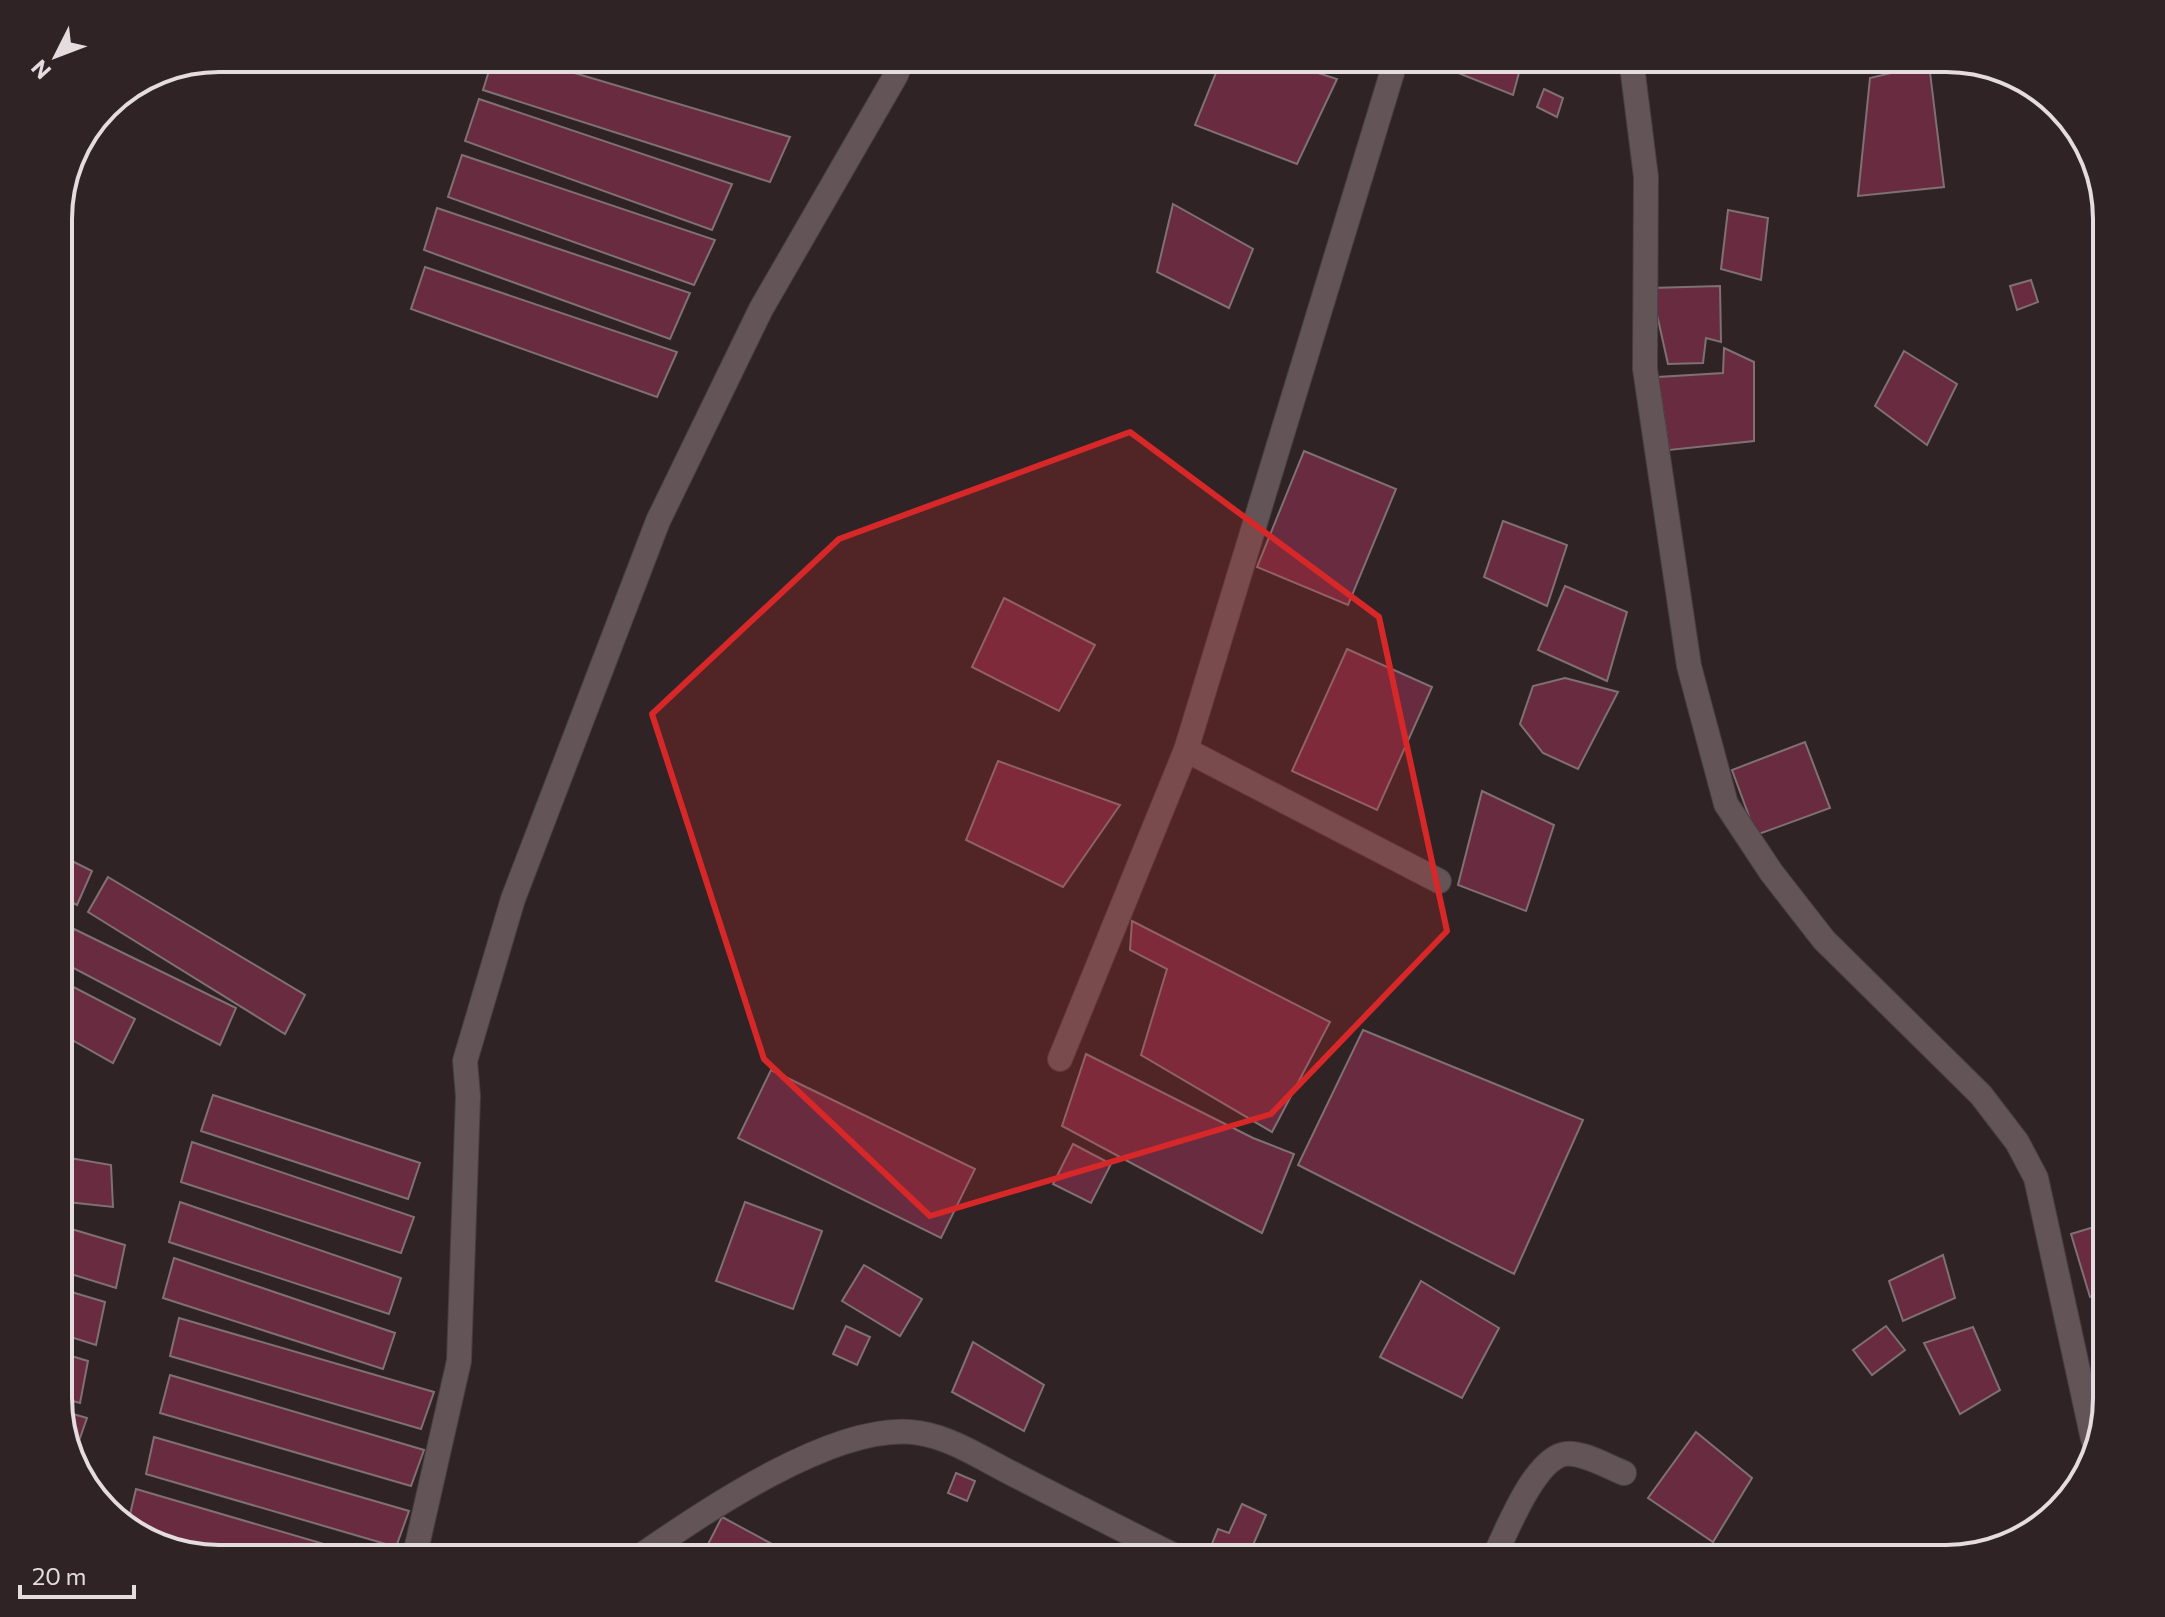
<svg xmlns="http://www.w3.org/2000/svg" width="2165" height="1617" font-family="Commissioner,sans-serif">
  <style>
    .building { fill: #692b40; stroke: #7f7073; stroke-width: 2 }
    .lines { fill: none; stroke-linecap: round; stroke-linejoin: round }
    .minor-casing { stroke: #483e41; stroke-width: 26 }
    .minor { stroke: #625457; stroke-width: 24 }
    .marked { fill: #d62828; fill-opacity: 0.2; stroke: #d62828; stroke-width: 6; stroke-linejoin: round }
    .rim { fill: none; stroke: #e5dcdf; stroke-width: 4 }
  </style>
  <rect width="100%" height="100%" fill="#302326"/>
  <g class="building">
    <polygon points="493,58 524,58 790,137 770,182 483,90"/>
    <polygon points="1222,58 1271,58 1337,79 1297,164 1195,125"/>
    <polygon points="1421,58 1523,58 1513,95"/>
    <polygon points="1929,64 1944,187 1858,196 1870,78"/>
    <polygon points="1544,89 1563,98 1557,117 1537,107"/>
    <polygon points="479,99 732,184 712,230 465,141"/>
    <polygon points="462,155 715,240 694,285 448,197"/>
    <polygon points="1173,204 1253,249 1229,308 1157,272"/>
    <polygon points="437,208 690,293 670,339 424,250"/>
    <polygon points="1728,210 1768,218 1761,280 1721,269"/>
    <polygon points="425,267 677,352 657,397 411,309"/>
    <polygon points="2031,280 2038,302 2017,310 2010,286"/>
    <polygon points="1720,286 1721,342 1706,338 1703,363 1668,364 1651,288"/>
    <polygon points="1724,348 1754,362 1754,441 1669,450 1658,377 1723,373"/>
    <polygon points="1904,351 1957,384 1927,445 1875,406"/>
    <polygon points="1304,451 1396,489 1348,605 1257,567"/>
    <polygon points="1503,521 1567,545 1547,606 1484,577"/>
    <polygon points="1565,586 1627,612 1607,681 1538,650"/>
    <polygon points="1004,598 1095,645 1059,711 972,667"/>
    <polygon points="1347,649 1432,687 1377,810 1292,771"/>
    <polygon points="1565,678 1618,692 1578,769 1543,753 1520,724 1533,686"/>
    <polygon points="1805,742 1830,808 1756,835 1732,770"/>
    <polygon points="998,761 1120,805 1063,887 966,840"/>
    <polygon points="1482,791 1554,825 1526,911 1458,885"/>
    <polygon points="58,854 92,871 77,905 58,895"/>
    <polygon points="108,877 305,995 285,1034 88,912"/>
    <polygon points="58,908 72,915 58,935"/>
    <polygon points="1132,921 1330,1022 1272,1132 1141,1055 1167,969 1130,950"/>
    <polygon points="74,929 236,1008 220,1045 62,962"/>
    <polygon points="58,979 135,1019 113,1063 58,1032"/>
    <polygon points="1363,1030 1583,1120 1514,1274 1298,1165"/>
    <polygon points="1086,1054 1253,1138 1294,1154 1262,1233 1062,1126"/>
    <polygon points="771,1070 975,1169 941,1238 738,1138"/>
    <polygon points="213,1095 420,1163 408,1199 201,1131"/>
    <polygon points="192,1142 414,1217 401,1253 181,1182"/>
    <polygon points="1073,1144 1111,1164 1091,1203 1053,1184"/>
    <polygon points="58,1156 111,1165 113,1207 58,1201"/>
    <polygon points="180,1202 401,1278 389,1314 169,1242"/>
    <polygon points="745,1202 822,1231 793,1309 716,1281"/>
    <polygon points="2107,1223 2107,1290 2090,1297 2071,1234"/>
    <polygon points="58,1225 125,1245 116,1288 58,1270"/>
    <polygon points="1943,1255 1955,1298 1903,1321 1889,1281"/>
    <polygon points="174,1258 395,1333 383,1369 163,1298"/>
    <polygon points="864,1265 922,1299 900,1336 842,1301"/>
    <polygon points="1421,1281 1499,1328 1462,1398 1380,1357"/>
    <polygon points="58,1288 105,1302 96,1345 58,1333"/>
    <polygon points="179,1318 434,1392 421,1429 170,1356"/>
    <polygon points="846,1326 870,1337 857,1365 833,1354"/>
    <polygon points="1886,1326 1905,1350 1872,1375 1853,1350"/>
    <polygon points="1973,1327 2000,1390 1960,1414 1924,1343"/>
    <polygon points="973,1342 1044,1385 1024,1431 952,1392"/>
    <polygon points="58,1352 88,1361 80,1403 58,1397"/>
    <polygon points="170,1375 424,1450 411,1486 160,1413"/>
    <polygon points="59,1410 87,1418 74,1455 71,1454"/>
    <polygon points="1696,1432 1752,1478 1713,1542 1648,1498"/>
    <polygon points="154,1437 409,1511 396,1547 146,1474"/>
    <polygon points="956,1473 975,1481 967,1501 948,1493"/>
    <polygon points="136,1489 375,1559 238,1559 127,1527"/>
    <polygon points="1242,1504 1266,1515 1247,1559 1207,1556 1218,1529 1229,1533"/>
    <polygon points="722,1517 800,1559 712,1559 703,1554"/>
  </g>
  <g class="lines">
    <g class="minor-casing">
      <g id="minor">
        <polyline points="1631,58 1646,177 1645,369 1689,666 1726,804 1771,872 1824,940 1981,1095 2017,1142 2036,1178 2093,1439"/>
        <polyline points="1186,750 1439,881"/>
        <polyline points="1060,1059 1186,750 1392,73"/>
        <polyline points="414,1559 459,1361 468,1096 465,1061 513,899 658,521 761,309 896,75 902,58"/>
        <path d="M 636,1559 C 701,1514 838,1419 919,1433 C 952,1438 983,1459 1013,1474 C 1069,1503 1125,1531 1181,1559"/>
        <path d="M 1493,1559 C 1506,1533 1534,1459 1565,1454 C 1582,1451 1608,1467 1624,1473"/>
      </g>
    </g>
    <use href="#minor" class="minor"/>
  </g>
  <path class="marked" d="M 1130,432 L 1379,617 L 1447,931 L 1271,1114 L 930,1216 L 764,1059 L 652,714 L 839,539 Z"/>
  <path d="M0 0H2165V1617H0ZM219 72H1946A147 147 0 0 1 2093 219V1398A147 147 0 0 1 1946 1545H219A147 147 0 0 1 72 1398V219A147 147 0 0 1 219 72Z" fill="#302326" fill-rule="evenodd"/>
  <path class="rim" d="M219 72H1946A147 147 0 0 1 2093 219V1398A147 147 0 0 1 1946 1545H219A147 147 0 0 1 72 1398V219A147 147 0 0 1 219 72Z"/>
  <g transform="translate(56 56) rotate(228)" stroke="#302326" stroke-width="6" paint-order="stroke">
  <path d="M0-6L14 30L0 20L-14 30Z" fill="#e5dcdf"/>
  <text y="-12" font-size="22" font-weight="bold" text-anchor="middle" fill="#e5dcdf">N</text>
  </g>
  <path d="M20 1585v12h114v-12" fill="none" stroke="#e5dcdf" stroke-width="4"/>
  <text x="32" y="1585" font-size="24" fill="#e5dcdf" stroke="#302326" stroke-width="6" paint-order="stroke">20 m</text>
</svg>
